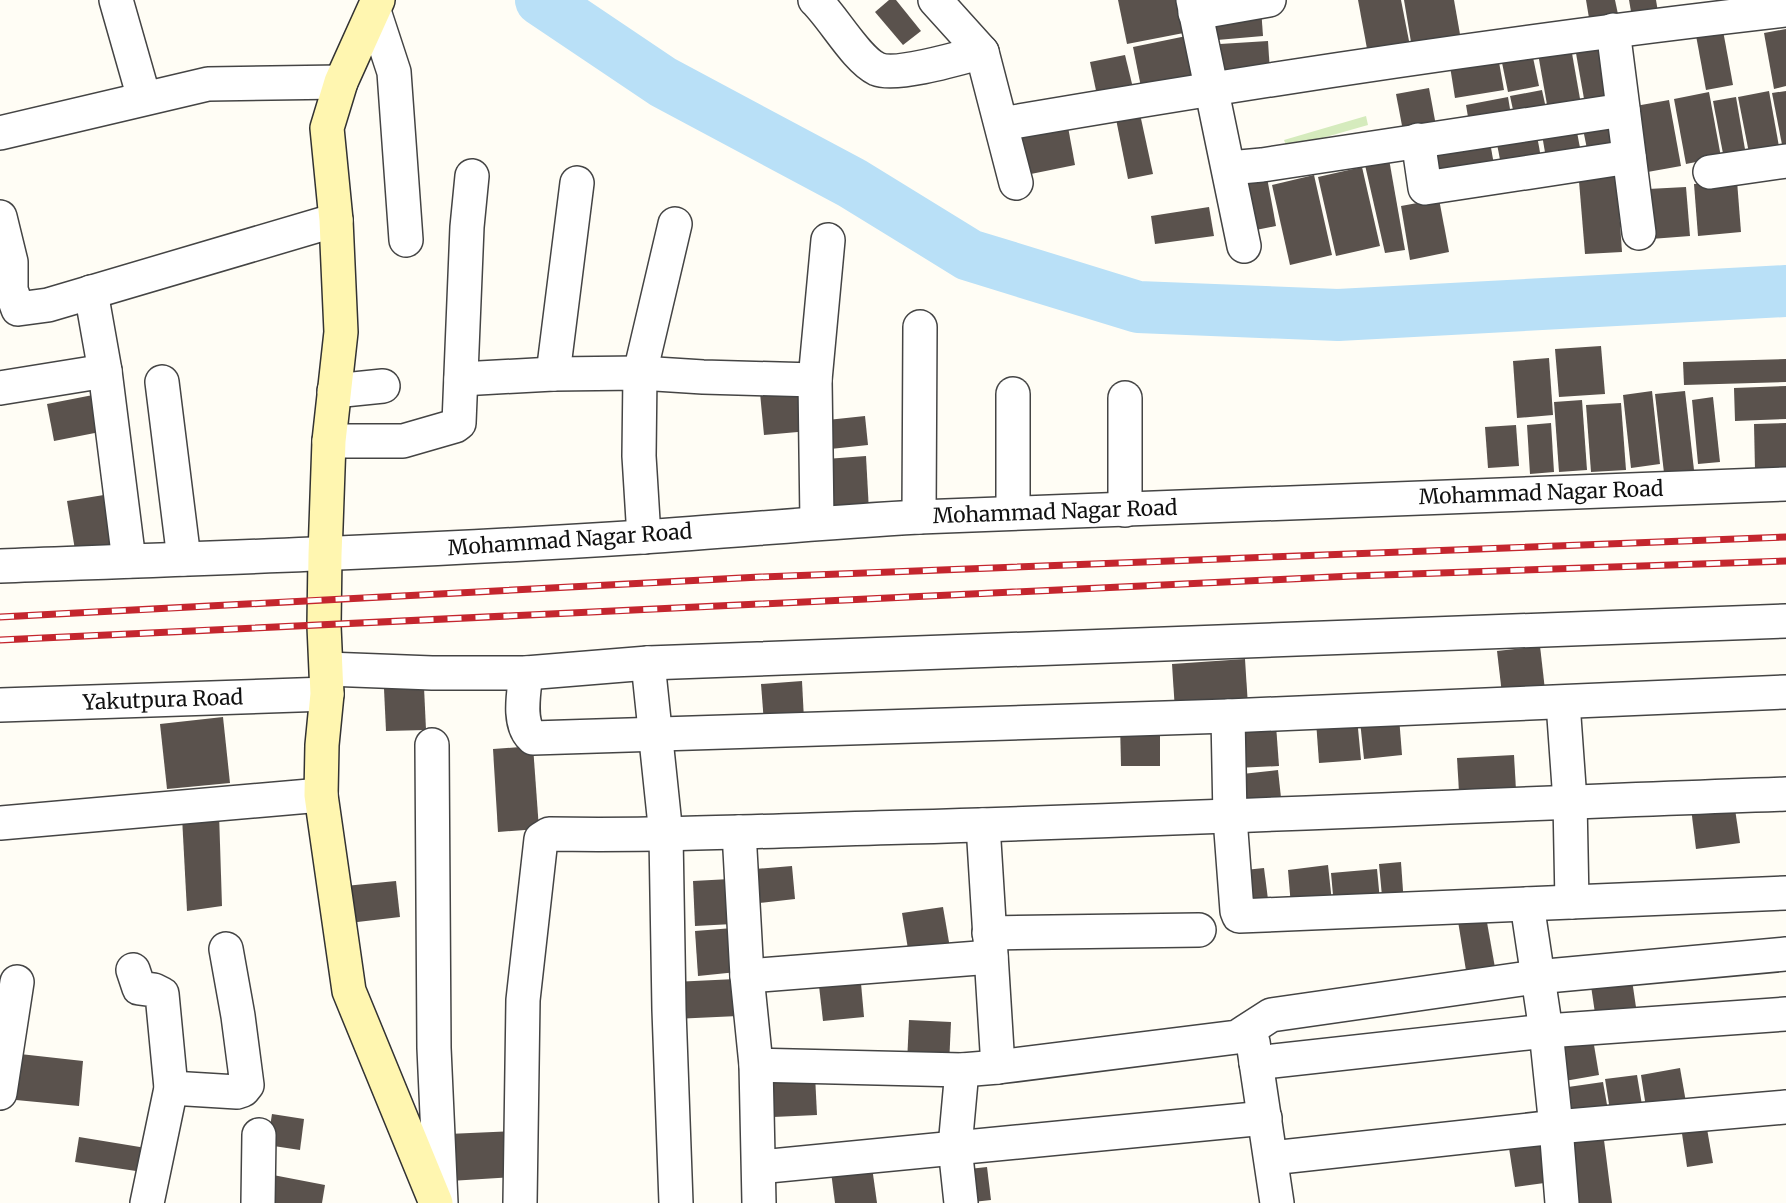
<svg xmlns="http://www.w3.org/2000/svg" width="1786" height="1203" font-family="Merriweather,serif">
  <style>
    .green { fill: #d5ebbd }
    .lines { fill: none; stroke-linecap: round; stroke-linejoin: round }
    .river { stroke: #b9e0f7; stroke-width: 52 }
    .building { fill: #5a524d }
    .street-casing { stroke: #444; stroke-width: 36 }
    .secondary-casing { stroke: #333; stroke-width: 36 }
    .street { stroke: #fff; stroke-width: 33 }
    .secondary { stroke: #fff6b0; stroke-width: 33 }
    .rail-casing { stroke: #c4262e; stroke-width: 7 }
    .rail { stroke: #fff; stroke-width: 4.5; stroke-dasharray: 14; stroke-linecap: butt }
    .labels { text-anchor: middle; stroke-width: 6; stroke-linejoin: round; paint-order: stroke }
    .street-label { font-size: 21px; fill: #111; stroke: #fff }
  </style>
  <rect width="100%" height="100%" fill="#fffdf5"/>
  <polygon class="green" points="1366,116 1368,125 1287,148 1284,140"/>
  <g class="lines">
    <polyline class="river" points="541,0 663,82 852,183 969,255 1138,307 1338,315 1786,291"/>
  </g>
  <g class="building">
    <polygon points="889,0 896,0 921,31 903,45 875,12"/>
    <polygon points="1118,0 1188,0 1194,31 1127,44"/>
    <polygon points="1358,0 1401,0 1410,46 1368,54"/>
    <polygon points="1404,0 1454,0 1461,40 1412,48"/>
    <polygon points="1586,0 1615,0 1619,19 1590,24"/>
    <polygon points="1629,0 1656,0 1659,18 1633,23"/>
    <polygon points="1261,8 1263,36 1217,40 1215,11"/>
    <polygon points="1722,25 1733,85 1706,90 1695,30"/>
    <polygon points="1786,29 1786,86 1774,89 1764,33"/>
    <polygon points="1196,34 1205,79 1142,92 1133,47"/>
    <polygon points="1605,36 1618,104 1586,110 1574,42"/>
    <polygon points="1268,41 1270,72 1223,76 1220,44"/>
    <polygon points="1570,42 1582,110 1549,116 1537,48"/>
    <polygon points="1531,48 1539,86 1508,92 1500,53"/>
    <polygon points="1497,51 1504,90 1455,98 1449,60"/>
    <polygon points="1125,55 1134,92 1098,100 1090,62"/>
    <polygon points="1429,88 1437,131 1404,136 1396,94"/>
    <polygon points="1542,90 1547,113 1515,119 1510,96"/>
    <polygon points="1769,91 1780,152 1750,158 1738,97"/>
    <polygon points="1786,91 1786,154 1784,155 1772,93"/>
    <polygon points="1709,92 1721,157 1686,164 1674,99"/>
    <polygon points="1508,97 1512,121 1470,129 1466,105"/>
    <polygon points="1736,97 1746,155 1724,159 1713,101"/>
    <polygon points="1669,100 1681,166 1642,173 1630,107"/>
    <polygon points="1140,114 1153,174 1128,179 1116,119"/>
    <polygon points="1620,117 1626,153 1589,159 1582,124"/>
    <polygon points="1575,122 1582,158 1547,164 1541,129"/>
    <polygon points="1068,127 1075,165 1026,175 1018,137"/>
    <polygon points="1537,136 1542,163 1502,170 1497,144"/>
    <polygon points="1489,137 1495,170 1434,181 1428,149"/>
    <polygon points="1389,159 1405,250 1385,253 1365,165"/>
    <polygon points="1616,166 1622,252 1585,254 1578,169"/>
    <polygon points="1362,167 1380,246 1336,256 1318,177"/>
    <polygon points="1266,172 1276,226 1246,232 1236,177"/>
    <polygon points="1314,175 1332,255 1290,265 1272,185"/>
    <polygon points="1737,181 1741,232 1698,236 1694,184"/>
    <polygon points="1686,187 1690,236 1651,239 1648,189"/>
    <polygon points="1439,199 1449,252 1410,260 1401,206"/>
    <polygon points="1209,207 1214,236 1155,244 1151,216"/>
    <polygon points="1601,346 1605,394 1559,397 1555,349"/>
    <polygon points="1549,358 1553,415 1517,418 1513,361"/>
    <polygon points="1786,359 1786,382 1684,385 1683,362"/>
    <polygon points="1786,386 1786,419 1735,421 1734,388"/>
    <polygon points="805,389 809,431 764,435 760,393"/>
    <polygon points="1652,391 1660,464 1631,468 1623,395"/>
    <polygon points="1685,391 1694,470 1664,473 1655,394"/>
    <polygon points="98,394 105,431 54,441 47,404"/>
    <polygon points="1713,397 1720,462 1698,464 1692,400"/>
    <polygon points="1582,400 1587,470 1559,472 1554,402"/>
    <polygon points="1621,403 1626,470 1591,472 1586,405"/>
    <polygon points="865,416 868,445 821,450 818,421"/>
    <polygon points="1551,423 1554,472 1530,474 1527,425"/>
    <polygon points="1786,423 1786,469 1755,470 1754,424"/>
    <polygon points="1516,425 1519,466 1488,468 1485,427"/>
    <polygon points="866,456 869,511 829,513 826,459"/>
    <polygon points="110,494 118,543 75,550 67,501"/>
    <polygon points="1540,646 1545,690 1502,694 1497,651"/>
    <polygon points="1245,659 1248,706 1175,711 1172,664"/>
    <polygon points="802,681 804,720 764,723 761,684"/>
    <polygon points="424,687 426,730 386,731 384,689"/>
    <polygon points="223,717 230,783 167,789 160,724"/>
    <polygon points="1399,717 1402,755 1364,759 1360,721"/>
    <polygon points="1357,718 1361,760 1319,763 1316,721"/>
    <polygon points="1120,723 1160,723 1160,766 1121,766"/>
    <polygon points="1276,725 1279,766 1236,768 1234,727"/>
    <polygon points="533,746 539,829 498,832 493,749"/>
    <polygon points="1514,755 1516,790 1459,792 1457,758"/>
    <polygon points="1278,770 1282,807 1236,811 1233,775"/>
    <polygon points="1734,802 1740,843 1696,849 1691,808"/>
    <polygon points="219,813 222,906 187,911 182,817"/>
    <polygon points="1401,862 1404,905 1383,907 1379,864"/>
    <polygon points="1328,865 1332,902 1291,906 1288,870"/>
    <polygon points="792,866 795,899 759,903 755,869"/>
    <polygon points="1264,868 1269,907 1250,910 1245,870"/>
    <polygon points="1377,869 1380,901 1334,906 1331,873"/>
    <polygon points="730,879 733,924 695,926 693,881"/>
    <polygon points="396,881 400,917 349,923 345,886"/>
    <polygon points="943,907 950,948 909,955 902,913"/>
    <polygon points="1485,911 1497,979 1468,983 1457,915"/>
    <polygon points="733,928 737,972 698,976 695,931"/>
    <polygon points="860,972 864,1017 823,1021 818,977"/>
    <polygon points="736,979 738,1016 674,1019 673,982"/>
    <polygon points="1632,980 1637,1014 1596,1020 1591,986"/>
    <polygon points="909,1020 951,1022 949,1065 907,1063"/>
    <polygon points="1592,1033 1599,1075 1559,1082 1552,1040"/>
    <polygon points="20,1054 83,1061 79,1106 16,1100"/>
    <polygon points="1680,1068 1687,1108 1647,1114 1641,1075"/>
    <polygon points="815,1075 817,1115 773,1117 771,1077"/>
    <polygon points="1637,1075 1643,1111 1611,1117 1605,1079"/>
    <polygon points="1603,1082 1609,1116 1567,1123 1561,1088"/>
    <polygon points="272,1114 304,1119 300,1150 267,1145"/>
    <polygon points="1706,1123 1713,1163 1687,1167 1681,1127"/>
    <polygon points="513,1131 515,1177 450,1181 448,1134"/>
    <polygon points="1603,1132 1612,1203 1567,1203 1559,1137"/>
    <polygon points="79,1137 146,1148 143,1172 75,1162"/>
    <polygon points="1546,1142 1552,1182 1515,1187 1509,1148"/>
    <polygon points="872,1167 877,1203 835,1203 831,1172"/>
    <polygon points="987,1167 991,1200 964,1203 960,1170"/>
    <polygon points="273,1175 325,1185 322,1203 268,1203"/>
  </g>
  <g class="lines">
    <g class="street-casing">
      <g id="street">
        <polyline points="116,0 144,98"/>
        <path d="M 815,0 C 833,17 856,59 877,69 C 896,77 960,58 982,52"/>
        <polyline points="935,0 982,52 1016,183"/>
        <polyline points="1193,0 1244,246"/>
        <polyline points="374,11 394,72 406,240"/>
        <polyline points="1195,13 1269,0"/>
        <polyline points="1613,30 1639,233"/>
        <path d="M 1002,124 C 1262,79 1523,40 1786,10"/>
        <polyline points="0,133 208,84 341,82"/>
        <polyline points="1418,140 1425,188 1629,157"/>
        <polyline points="1229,168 1262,165 1623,110"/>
        <polyline points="1710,172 1786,161"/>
        <polyline points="0,217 11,262 11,290 18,309 48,305 336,220"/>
        <polyline points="91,292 105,371 129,561"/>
        <polyline points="553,374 577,183"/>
        <polyline points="461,379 553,374 640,373 703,377 815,380 828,240"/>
        <polyline points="815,380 817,522"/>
        <polyline points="162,382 184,559"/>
        <polyline points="0,388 105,371"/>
        <polyline points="334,391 383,386"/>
        <polyline points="1013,394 1013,512"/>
        <polyline points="329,441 403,441 455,426 459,423 467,227 472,176"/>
        <polyline points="1125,510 1125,398"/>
        <polyline points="919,517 920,327"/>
        <polyline points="644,537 639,456 640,373 675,224"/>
        <path d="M 0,566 C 214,558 428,551 642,537 C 734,531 826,522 919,517 L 1786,484"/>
        <polyline points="648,663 666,835 669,1010 676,1203"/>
        <polyline points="327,669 432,673 526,673 648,663 1786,621"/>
        <path d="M 526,673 C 524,692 517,724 533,738 L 1228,716 L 1786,692"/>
        <polyline points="1563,703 1570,801 1572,902"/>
        <polyline points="0,705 327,694"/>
        <polyline points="1228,716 1230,818 1237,911 1239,916 1786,893"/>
        <polyline points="432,745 434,1048 441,1203"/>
        <polyline points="0,823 321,795"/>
        <polyline points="983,825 998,1067"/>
        <polyline points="739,832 747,976 756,1065 759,1203"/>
        <polyline points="1527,904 1546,1031 1556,1127 1562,1203"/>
        <polyline points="989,933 1199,930"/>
        <polyline points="133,970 139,988 154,990 162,994 171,1088 147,1203"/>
        <polyline points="747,976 991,957"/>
        <polyline points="1253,1042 1277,1203"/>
        <polyline points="1256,1063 1546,1031 1786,1014"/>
        <polyline points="756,1065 962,1070 998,1067 1237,1037 1271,1015 1536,977 1786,954"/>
        <polyline points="171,1088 237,1092 243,1090 247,1085 238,1016 226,949"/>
        <polyline points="0,1093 17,982"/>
        <polyline points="1271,1158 1556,1127 1786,1107"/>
        <polyline points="759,1167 1265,1118"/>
        <polyline points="258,1203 259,1135"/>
        <path d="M 520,1203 L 523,1000 L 541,839 L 549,834 C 669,836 789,830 909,827 C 1202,819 1494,804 1786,794"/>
        <polyline points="961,1203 955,1147 962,1070"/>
      </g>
    </g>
    <g class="secondary-casing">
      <polyline id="secondary" points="378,0 341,82 327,128 336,220 341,332 329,441 325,555 324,626 327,694 322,745 321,795 349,991 436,1203"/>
    </g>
    <use href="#street" class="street"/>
    <use href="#secondary" class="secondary"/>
    <g class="rail-casing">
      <g id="rail">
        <polyline points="0,617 760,577 1786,537"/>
        <polyline points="0,640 1353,576 1786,561"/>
      </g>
    </g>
    <use href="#rail" class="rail"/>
  </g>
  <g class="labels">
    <g class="street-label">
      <text transform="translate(1541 493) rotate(-2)" y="7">Mohammad Nagar Road</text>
      <text transform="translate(1055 512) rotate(-2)" y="7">Mohammad Nagar Road</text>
      <text transform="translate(570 540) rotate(-4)" y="7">Mohammad Nagar Road</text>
      <text transform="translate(163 700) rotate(-2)" y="7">Yakutpura Road</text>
    </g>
  </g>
</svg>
